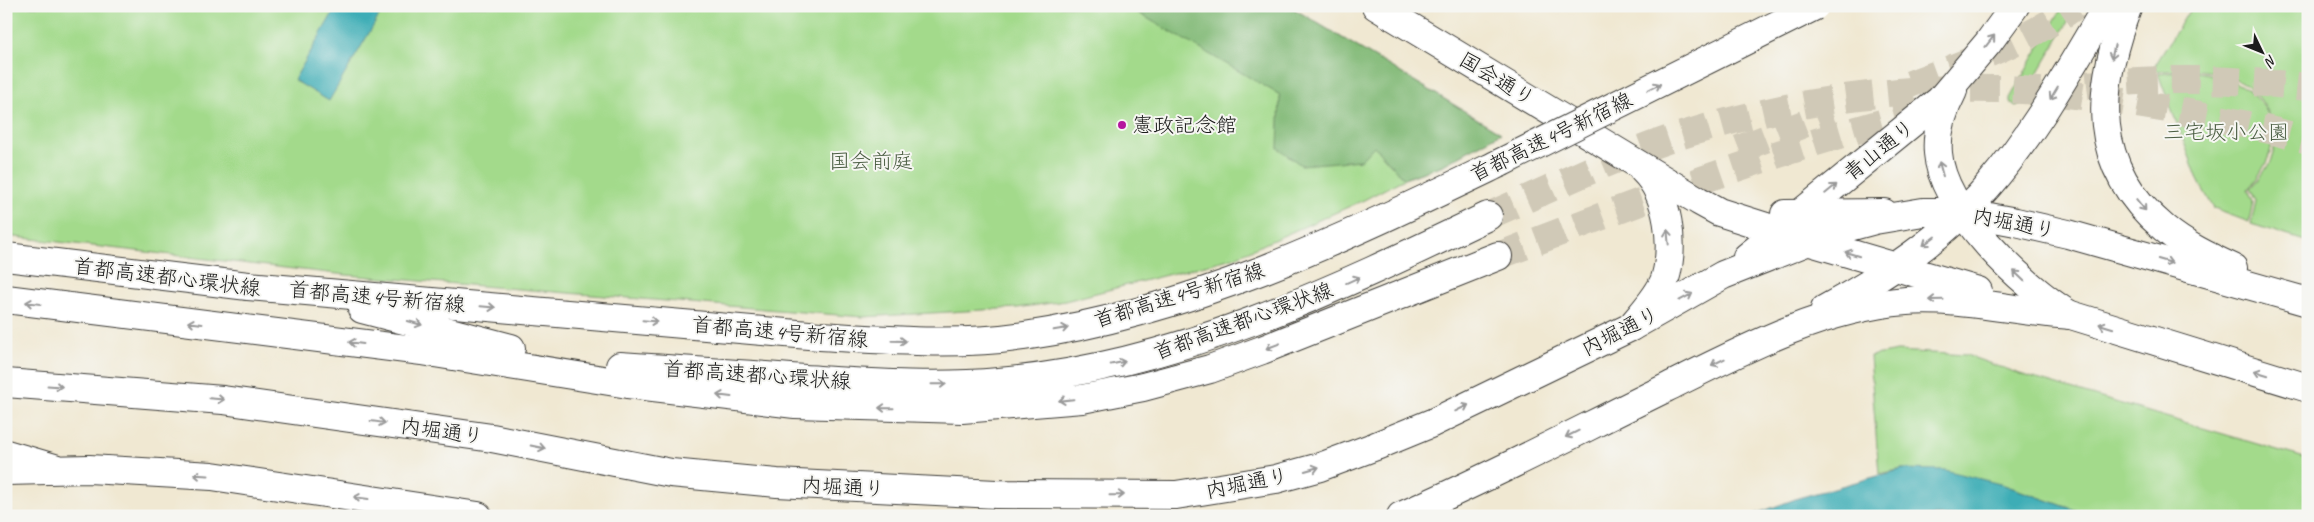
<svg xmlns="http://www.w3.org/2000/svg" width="2314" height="522" font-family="Caveat,'Klee One',sans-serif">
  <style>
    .green { fill: #a3da8b; stroke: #607b54 }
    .forest { fill: #82ba77; stroke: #4f6b4a }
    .water { fill: #3cadb6; stroke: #2c6469 }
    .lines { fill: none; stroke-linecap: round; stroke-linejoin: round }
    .highway-tunnel { stroke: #d0c9b7; stroke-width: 28; stroke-dasharray: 28 14; stroke-linecap: butt }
    .secondary-casing { stroke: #3c3b37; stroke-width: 30 }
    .highway-casing { stroke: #3c3b37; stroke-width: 30 }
    .secondary { stroke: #fff; stroke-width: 28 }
    .highway { stroke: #fff; stroke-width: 28 }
    .highway-bridge-casing { stroke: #3c3b37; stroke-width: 30; stroke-linecap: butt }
    .highway-bridge { stroke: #fff; stroke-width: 28 }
    .oneway { stroke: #999 }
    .poi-dot { fill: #b5179e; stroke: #f6f6f2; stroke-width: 2 }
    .labels { text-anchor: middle; stroke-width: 4; stroke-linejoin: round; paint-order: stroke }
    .street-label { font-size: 21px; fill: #1c1c1c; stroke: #f6f6f2 }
    .poi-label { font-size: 21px; fill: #1c1c1c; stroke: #f6f6f2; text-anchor: start }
    .park-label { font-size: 21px; fill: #4b5e43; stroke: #f6f6f2 }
  </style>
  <rect width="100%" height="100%" fill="#f6f6f2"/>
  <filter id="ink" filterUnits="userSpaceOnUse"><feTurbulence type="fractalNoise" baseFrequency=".02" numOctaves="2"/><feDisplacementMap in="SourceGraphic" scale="10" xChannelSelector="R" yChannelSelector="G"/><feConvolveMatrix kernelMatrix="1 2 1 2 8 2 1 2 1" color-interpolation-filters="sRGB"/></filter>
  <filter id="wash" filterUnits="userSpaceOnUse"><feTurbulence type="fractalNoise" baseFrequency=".0096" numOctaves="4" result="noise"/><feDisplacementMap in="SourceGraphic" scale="20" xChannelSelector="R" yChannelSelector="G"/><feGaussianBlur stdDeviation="1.12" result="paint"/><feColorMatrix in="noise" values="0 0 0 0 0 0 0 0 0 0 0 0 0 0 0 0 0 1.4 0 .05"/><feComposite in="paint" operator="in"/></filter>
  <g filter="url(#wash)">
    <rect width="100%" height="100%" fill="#f0e8d2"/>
    <g class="green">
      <polygon points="6,6 1289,6 1501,133 1443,165 1404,179 1364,200 1233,258 1065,301 1017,308 863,317 346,275 6,236"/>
      <polygon points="2063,6 2077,6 2021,103 2016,106 2010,102 2010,98"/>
      <path d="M 2192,6 L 2308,6 L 2308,242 L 2251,224 L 2256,200 L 2250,188 C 2261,177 2271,165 2274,149 C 2279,121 2259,88 2233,78 C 2208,68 2183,69 2157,72 L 2154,67 Z"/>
      <path d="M 2175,72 C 2250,66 2307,124 2248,189 L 2253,201 L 2249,222 L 2214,209 L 2199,182 L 2158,74 Z"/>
      <polygon points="1897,351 1966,355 2020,374 2308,459 2308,516 2092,516 2004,485 1903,469 1879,474 1870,356"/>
    </g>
    <polygon class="forest" points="1126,6 1289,6 1501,133 1443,165 1404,179 1374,146 1361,160 1301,165 1278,148 1280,95"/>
    <g class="water">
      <polygon points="337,6 385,6 329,101 294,80"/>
      <polygon points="1903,469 1945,470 2004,485 2092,516 1750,516 1798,498"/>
    </g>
  </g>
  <g filter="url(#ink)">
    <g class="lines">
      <g class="highway-tunnel">
        <path d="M 1910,84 C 1966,63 2027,42 2075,6"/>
        <path d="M 2087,85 C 2160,77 2235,79 2308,87"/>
        <polyline points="1739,149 1832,113"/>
        <path d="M 1488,216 C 1555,187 1622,153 1692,132 C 1789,102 1893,87 1994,89 C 2032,89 2070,94 2108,100 C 2175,109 2242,122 2308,140"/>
        <path d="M 1498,256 C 1640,201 1783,147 1931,110"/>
      </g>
      <g class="secondary-casing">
        <g id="secondary">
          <polyline points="1376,6 1699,201 1719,212 1779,231"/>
          <polyline points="1785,214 1884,213"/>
          <path d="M 1631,327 C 1642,313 1659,296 1665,279 C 1675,246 1669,195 1643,170"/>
          <polyline points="6,454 54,468"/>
        </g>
      </g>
      <g class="highway-casing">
        <g id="highway">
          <path d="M 2128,6 C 2096,89 2089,165 2164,228 C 2184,245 2209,257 2233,268"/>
          <path d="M 1953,91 C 1943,110 1936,130 1938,153 C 1942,210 2024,287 2070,315"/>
          <polyline points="1804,240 1978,291"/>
          <polyline points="1747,257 1940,100 1988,43 2015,6"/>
          <path d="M 248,286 L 820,336 C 888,340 956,346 1024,336 C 1193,312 1348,236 1500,163"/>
          <polyline points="6,299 422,351 628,384 795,404 962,409 1082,399 1143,387 1210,369 1262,350 1498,256"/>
          <polyline points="362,309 511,348"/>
          <path d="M 1825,309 C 1884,277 1944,238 1988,186 C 2035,132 2070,68 2107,6"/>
          <path d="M 620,366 C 682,370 743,374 805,379 C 869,383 935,388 999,382 C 1174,367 1332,291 1488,216"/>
          <polyline points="6,383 223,400 492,438 671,473 777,483 996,494 1176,495 1276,479 1320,467 1376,446 1432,423 1631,327 1723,275 1834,231 1875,220 1923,212 1963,212 2016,222 2068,234 2308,302"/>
          <polyline points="6,471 89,469 212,476 478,516"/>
          <path d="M 1401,516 C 1491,477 1578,431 1666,388 C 1742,350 1821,308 1906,301 C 1962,297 2016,312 2071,315 L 2308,388"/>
        </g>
      </g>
      <use href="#secondary" class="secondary"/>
      <use href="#highway" class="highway"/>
      <g class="highway-bridge-casing">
        <g id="highway-bridge">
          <polyline points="1500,163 1815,6"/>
          <polyline points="6,257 248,286"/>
        </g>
      </g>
      <use href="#highway-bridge" class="highway-bridge"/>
    </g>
    <defs><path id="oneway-shaft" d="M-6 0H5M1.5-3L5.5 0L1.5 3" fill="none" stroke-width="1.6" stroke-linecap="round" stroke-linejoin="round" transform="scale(1.25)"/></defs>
    <g class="oneway">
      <use href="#oneway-shaft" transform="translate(1990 41) rotate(-52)"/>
      <use href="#oneway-shaft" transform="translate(2113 52) rotate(103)"/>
      <use href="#oneway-shaft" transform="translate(1654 87) rotate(-26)"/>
      <use href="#oneway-shaft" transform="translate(2054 93) rotate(121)"/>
      <use href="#oneway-shaft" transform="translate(1941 169) rotate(-105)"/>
      <use href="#oneway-shaft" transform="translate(1831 189) rotate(-39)"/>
      <use href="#oneway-shaft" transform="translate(2141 205) rotate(51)"/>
      <use href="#oneway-shaft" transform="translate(1668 237) rotate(-95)"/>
      <use href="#oneway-shaft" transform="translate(1929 241) rotate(143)"/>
      <use href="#oneway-shaft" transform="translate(1852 254) rotate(-163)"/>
      <use href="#oneway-shaft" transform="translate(2165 261) rotate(16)"/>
      <use href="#oneway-shaft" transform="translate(2019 276) rotate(-136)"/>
      <use href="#oneway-shaft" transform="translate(1353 280) rotate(-24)"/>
      <use href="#oneway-shaft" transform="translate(1686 297) rotate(-28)"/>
      <use href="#oneway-shaft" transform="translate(1936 300) rotate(179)"/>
      <use href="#oneway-shaft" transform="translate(33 303) rotate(-173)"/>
      <use href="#oneway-shaft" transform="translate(488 307) rotate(5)"/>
      <use href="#oneway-shaft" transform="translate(650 321) rotate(5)"/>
      <use href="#oneway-shaft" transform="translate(195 323) rotate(-173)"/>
      <use href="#oneway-shaft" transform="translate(415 323) rotate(16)"/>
      <use href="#oneway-shaft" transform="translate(2106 326) rotate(-163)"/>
      <use href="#oneway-shaft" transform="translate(1061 329) rotate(-10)"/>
      <use href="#oneway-shaft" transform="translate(899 341) rotate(1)"/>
      <use href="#oneway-shaft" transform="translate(356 343) rotate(-173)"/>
      <use href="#oneway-shaft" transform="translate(1273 346) rotate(159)"/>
      <use href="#oneway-shaft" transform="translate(1718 362) rotate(154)"/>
      <use href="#oneway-shaft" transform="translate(1118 363) rotate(-12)"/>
      <use href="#oneway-shaft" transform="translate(2261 373) rotate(-163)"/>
      <use href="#oneway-shaft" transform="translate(939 384) rotate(-1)"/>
      <use href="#oneway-shaft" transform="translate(55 386) rotate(4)"/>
      <use href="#oneway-shaft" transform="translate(724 396) rotate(-173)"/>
      <use href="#oneway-shaft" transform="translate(217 399) rotate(5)"/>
      <use href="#oneway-shaft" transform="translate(1066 400) rotate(174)"/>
      <use href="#oneway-shaft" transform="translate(886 408) rotate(-179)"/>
      <use href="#oneway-shaft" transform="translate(1462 408) rotate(-26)"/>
      <use href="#oneway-shaft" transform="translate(378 422) rotate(8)"/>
      <use href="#oneway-shaft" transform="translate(1572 434) rotate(154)"/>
      <use href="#oneway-shaft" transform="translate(538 447) rotate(11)"/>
      <use href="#oneway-shaft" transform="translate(1312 469) rotate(-16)"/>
      <use href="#oneway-shaft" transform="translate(201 475) rotate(-177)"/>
      <use href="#oneway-shaft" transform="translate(1117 495) rotate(-1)"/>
      <use href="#oneway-shaft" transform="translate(361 498) rotate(-172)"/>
    </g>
  </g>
  <circle class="poi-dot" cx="1122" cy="125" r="5"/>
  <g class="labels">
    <g class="street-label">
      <text transform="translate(1497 79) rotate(31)" y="7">国会通り</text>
      <text transform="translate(1551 137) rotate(-26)" y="7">首都高速4号新宿線</text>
      <text transform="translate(1879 150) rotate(-39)" y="7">青山通り</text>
      <text transform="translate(2014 223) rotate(11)" y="7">内堀通り</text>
      <text transform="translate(167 277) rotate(7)" y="7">首都高速都心環状線</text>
      <text transform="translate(1179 295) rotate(-17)" y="7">首都高速4号新宿線</text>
      <text transform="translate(377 297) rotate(5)" y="7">首都高速4号新宿線</text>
      <text transform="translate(1243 321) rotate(-20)" y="7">首都高速都心環状線</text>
      <text transform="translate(1620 331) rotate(-27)" y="7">内堀通り</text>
      <text transform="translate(780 332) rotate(5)" y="7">首都高速4号新宿線</text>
      <text transform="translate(757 375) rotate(4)" y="7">首都高速都心環状線</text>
      <text transform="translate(442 431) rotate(8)" y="7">内堀通り</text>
      <text transform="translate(1247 483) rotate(-11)" y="7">内堀通り</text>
      <text transform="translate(843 487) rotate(3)" y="7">内堀通り</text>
    </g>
    <g class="poi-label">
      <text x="1132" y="132">憲政記念館</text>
    </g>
    <g class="park-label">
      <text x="2226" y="139">三宅坂小公園</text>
      <text x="871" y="168">国会前庭</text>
    </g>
  </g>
  <rect width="2314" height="522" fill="none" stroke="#f6f6f2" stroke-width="25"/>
  <g transform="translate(2262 52) rotate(133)" stroke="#f6f6f2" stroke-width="4" paint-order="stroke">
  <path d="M0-4L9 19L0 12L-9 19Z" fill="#1c1c1c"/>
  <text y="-8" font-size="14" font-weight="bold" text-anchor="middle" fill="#1c1c1c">N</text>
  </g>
</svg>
